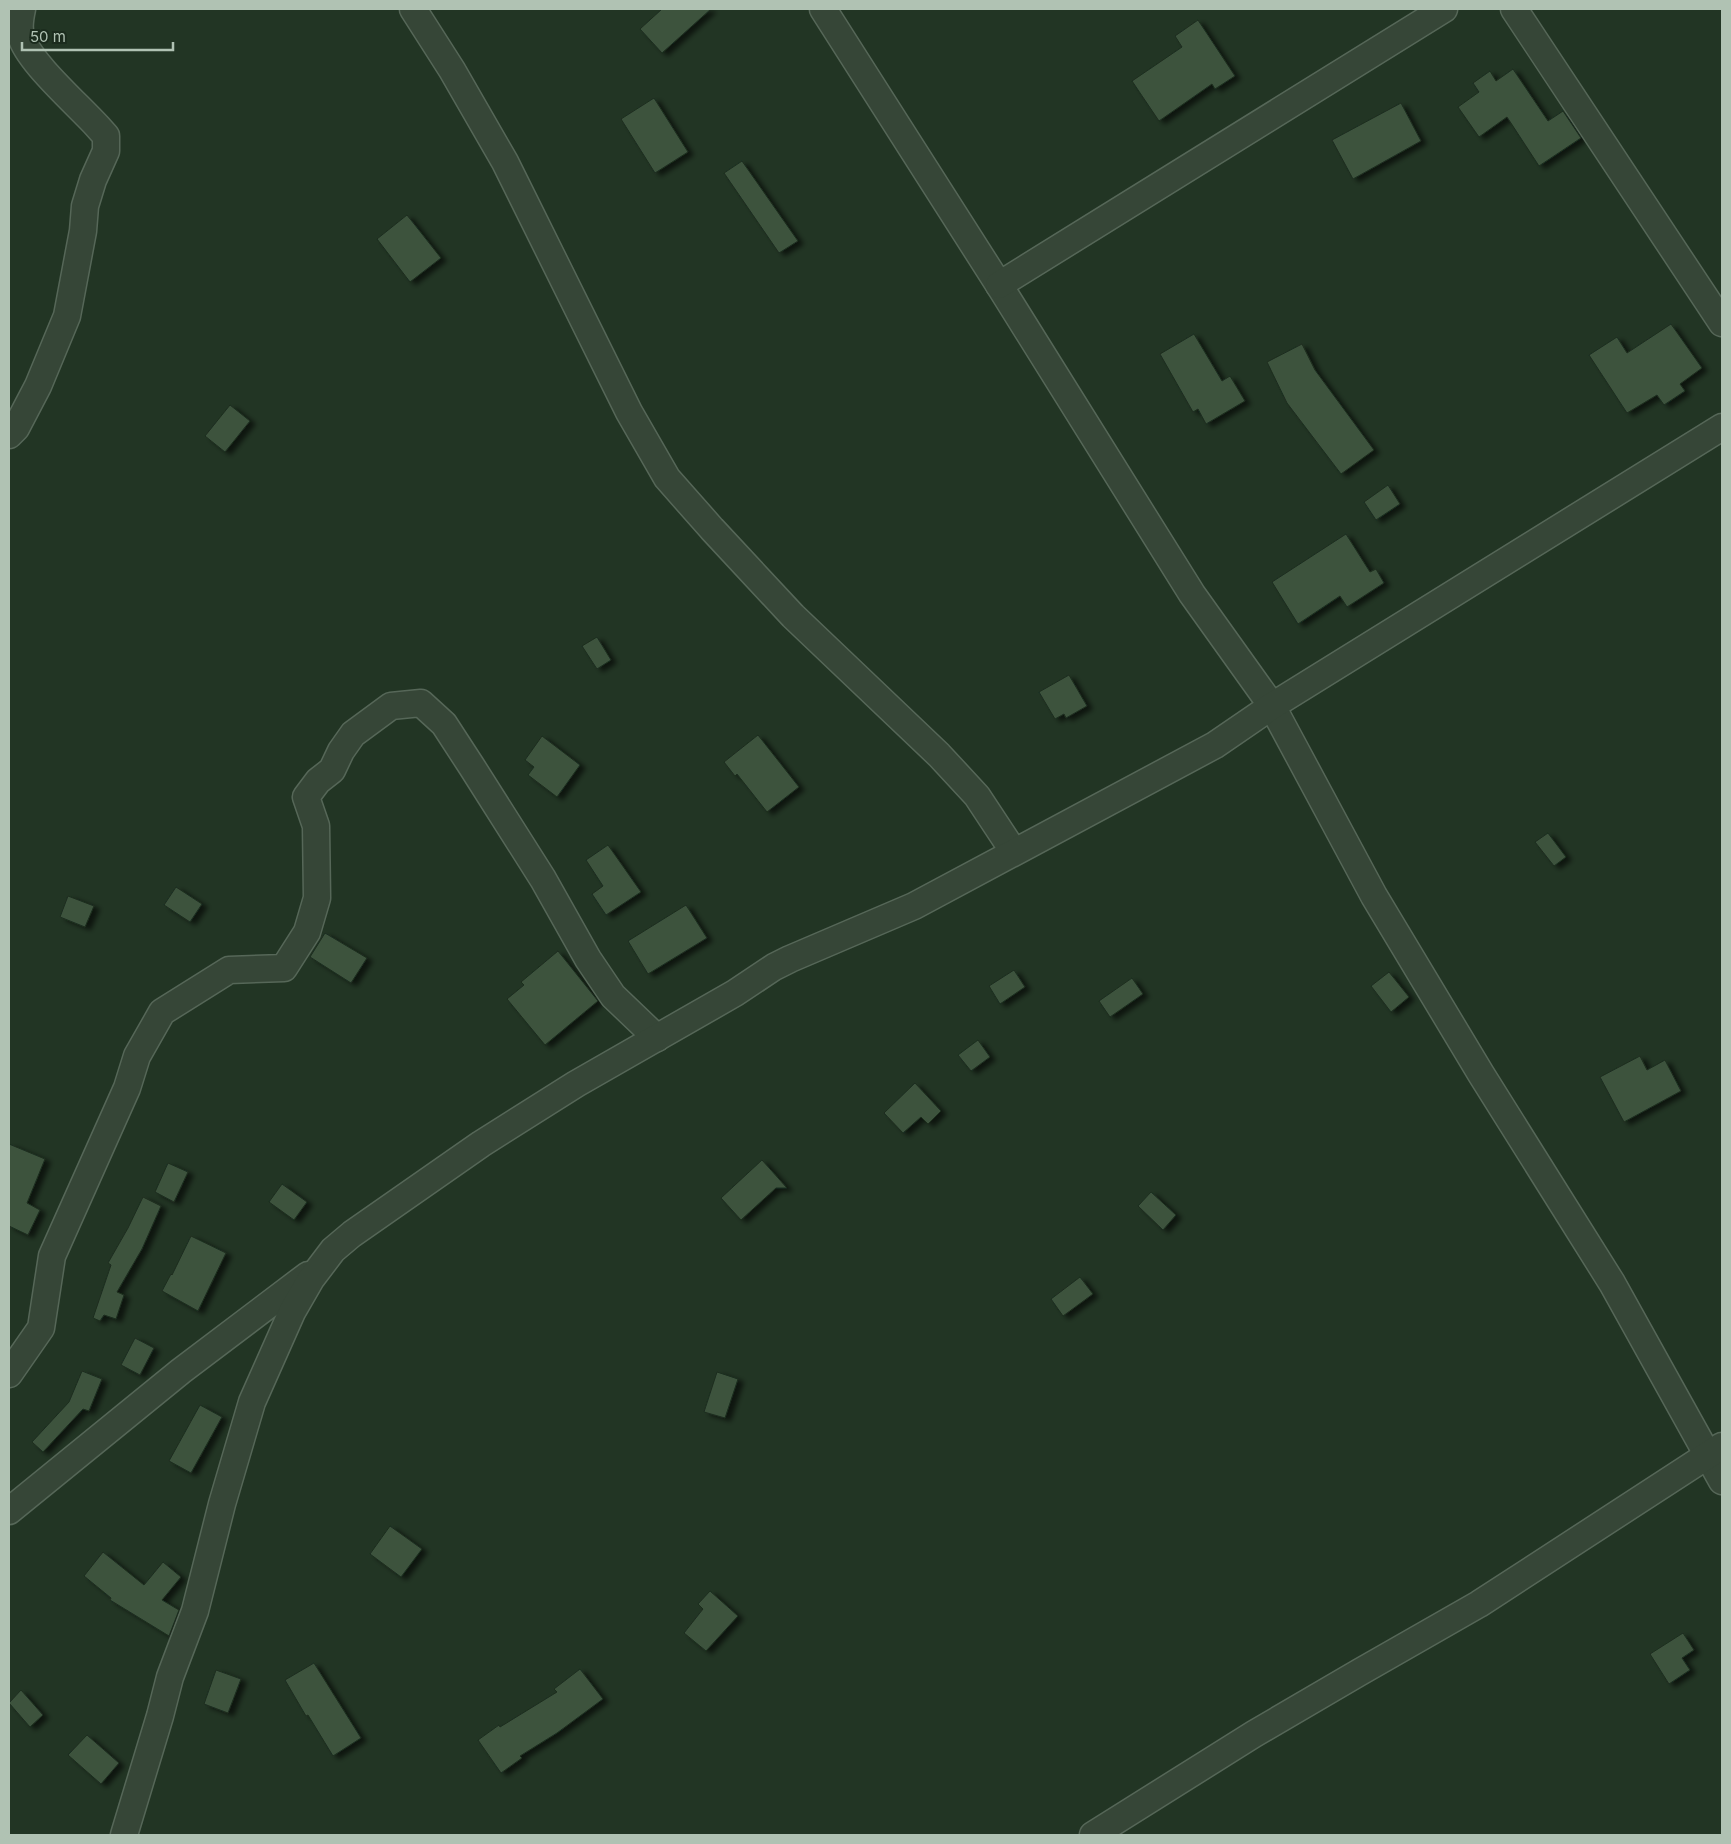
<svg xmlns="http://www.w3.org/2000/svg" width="1731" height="1844" font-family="Inter,sans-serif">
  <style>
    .building { fill: #3c533e; stroke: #1d2d1f; filter: url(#shadow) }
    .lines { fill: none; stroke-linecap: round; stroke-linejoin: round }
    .minor-casing { stroke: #566758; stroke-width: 29 }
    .minor { stroke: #364637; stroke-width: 26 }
  </style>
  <defs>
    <filter id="shadow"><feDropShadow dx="5.5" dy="3" stdDeviation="2.5" flood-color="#0009"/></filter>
  </defs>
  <rect width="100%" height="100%" fill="#223524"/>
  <g class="building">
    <polygon points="662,9 711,9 662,53 640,29"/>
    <polygon points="1198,20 1235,76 1215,89 1212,84 1159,121 1132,81 1182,47 1175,36"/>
    <polygon points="1513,69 1548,121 1563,111 1581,138 1539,166 1507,117 1479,137 1458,107 1479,92 1473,83 1490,71 1496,81"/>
    <polygon points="654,98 688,152 655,173 621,119"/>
    <polygon points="1401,103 1421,141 1353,179 1332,140"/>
    <polygon points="742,161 798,241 779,253 724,173"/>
    <polygon points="407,215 441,258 410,282 377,239"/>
    <polygon points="1671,324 1702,368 1680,384 1685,391 1664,405 1657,395 1627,413 1589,355 1617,337 1627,353"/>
    <polygon points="1194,334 1222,381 1230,376 1245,401 1206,424 1198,409 1193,412 1160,354"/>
    <polygon points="1302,344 1315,370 1374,450 1341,474 1287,403 1267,362"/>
    <polygon points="230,405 250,421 225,452 205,436"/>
    <polygon points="1388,485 1400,504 1376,520 1364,502"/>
    <polygon points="1346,534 1370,572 1376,569 1384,583 1347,607 1340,596 1298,624 1272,582"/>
    <polygon points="597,637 611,660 597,669 582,646"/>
    <polygon points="1069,675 1087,706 1066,718 1064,714 1055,719 1039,692"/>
    <polygon points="758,735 799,787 767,812 737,774 735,776 724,762"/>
    <polygon points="542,736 580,765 557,797 528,775 534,767 525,760"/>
    <polygon points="1548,833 1566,857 1554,866 1535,842"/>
    <polygon points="608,845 641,892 606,915 592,894 603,886 586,860"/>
    <polygon points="176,887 202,904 190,922 164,905"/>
    <polygon points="68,896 94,906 85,927 60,917"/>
    <polygon points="686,905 707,938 648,974 628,941"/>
    <polygon points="325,933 367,958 351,983 310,957"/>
    <polygon points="558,951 598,1001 545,1045 507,999 524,985 521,982"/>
    <polygon points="1014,970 1025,987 1000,1004 989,986"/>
    <polygon points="1389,972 1409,997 1391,1012 1371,986"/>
    <polygon points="1132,978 1143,994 1110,1017 1099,1001"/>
    <polygon points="978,1040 990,1057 971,1071 958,1055"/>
    <polygon points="1640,1056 1647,1070 1665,1060 1681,1091 1624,1122 1600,1077"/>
    <polygon points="915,1083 941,1111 928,1124 921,1117 903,1133 884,1113"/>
    <polygon points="9,1144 45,1159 27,1203 40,1210 28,1235 9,1226"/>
    <polygon points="762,1160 787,1188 776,1188 741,1220 721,1198"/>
    <polygon points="168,1163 188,1172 174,1202 155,1192"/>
    <polygon points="282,1184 307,1202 294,1220 269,1202"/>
    <polygon points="1151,1192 1176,1215 1163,1230 1138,1206"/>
    <polygon points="143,1197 161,1206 142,1249 117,1292 124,1295 116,1319 104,1315 100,1321 93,1318 111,1265 108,1263 128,1228"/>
    <polygon points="191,1236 226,1253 198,1311 162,1291 171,1274 172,1275"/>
    <polygon points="1080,1277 1093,1294 1063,1316 1051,1299"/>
    <polygon points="135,1338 154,1348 140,1375 121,1365"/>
    <polygon points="82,1371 102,1379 89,1411 83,1409 43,1452 32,1442 69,1402"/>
    <polygon points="717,1372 738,1379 725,1418 704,1412"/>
    <polygon points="200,1405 222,1417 191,1473 169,1461"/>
    <polygon points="390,1526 422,1549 401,1577 370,1554"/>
    <polygon points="103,1552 144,1585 163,1562 181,1577 162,1600 179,1610 169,1636 110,1600 111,1598 84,1576"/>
    <polygon points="710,1591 738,1616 706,1651 684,1633 703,1609 698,1604"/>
    <polygon points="1683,1633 1694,1650 1682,1658 1690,1670 1669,1684 1650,1654"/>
    <polygon points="314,1663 361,1738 333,1756 308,1715 306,1716 285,1680"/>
    <polygon points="580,1669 603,1699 557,1733 520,1756 522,1758 501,1773 478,1740 499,1725 500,1727 557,1692 554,1689"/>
    <polygon points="216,1670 241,1679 228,1713 204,1704"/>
    <polygon points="21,1690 43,1715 30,1727 9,1703"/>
    <polygon points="87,1735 119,1763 101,1784 68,1755"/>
  </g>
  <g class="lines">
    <g class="minor-casing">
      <g id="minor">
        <polyline points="413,9 452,70 505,162 629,412 667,478 712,529 793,616 939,755 977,796 1014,852"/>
        <polyline points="823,9 999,285 1192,594 1272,706 1374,896 1481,1074 1612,1283 1722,1481"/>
        <polyline points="1514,9 1722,323"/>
        <polyline points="999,285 1444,9"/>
        <path d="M 9,435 L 16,428 L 38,386 L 67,316 L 83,231 L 85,206 L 93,180 L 106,151 L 106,136 L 98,127 C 78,105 32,65 22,39 C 18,30 20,18 22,9"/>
        <polyline points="9,1374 41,1328 52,1256 127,1088 137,1056 162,1012 229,970 284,968 307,932 317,898 316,826 306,797 318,781 332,770 341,751 353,734 391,706 421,703 444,724 472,767 543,879 588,959 613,996 657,1038"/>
        <polyline points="9,1511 181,1371 308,1275"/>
        <polyline points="124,1835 160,1716 170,1677 195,1611 222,1504 252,1402 292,1312 311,1279 333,1250 352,1234 481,1144 576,1084 735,993 774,967 790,959 914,906 1215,745 1272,706 1722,427"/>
        <polyline points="1093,1835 1254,1734 1360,1672 1479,1604 1722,1446"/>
      </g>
    </g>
    <use href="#minor" class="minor"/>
  </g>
  <rect width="1731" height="1844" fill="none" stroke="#b0c2b3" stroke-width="20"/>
  <path d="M22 42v8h151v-8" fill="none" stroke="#b0c2b3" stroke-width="2.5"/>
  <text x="30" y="42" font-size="15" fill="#b0c2b3" stroke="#1b2b1d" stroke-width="4" paint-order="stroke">50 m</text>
</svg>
